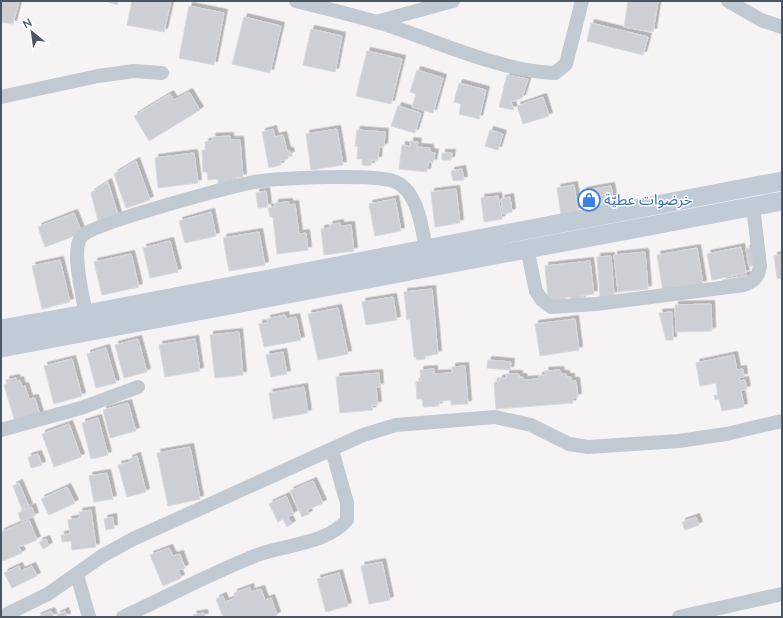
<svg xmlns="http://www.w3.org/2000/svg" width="783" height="618" font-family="Mulish,'Noto Sans Arabic',sans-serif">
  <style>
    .building { fill: #cdcfd5; stroke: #d7d9de; filter: url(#shadow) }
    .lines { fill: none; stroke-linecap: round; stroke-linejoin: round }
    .street { stroke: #c1cad2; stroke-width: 14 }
    .secondary { stroke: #c1cbd6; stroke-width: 19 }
    .labels { text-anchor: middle; stroke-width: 3; stroke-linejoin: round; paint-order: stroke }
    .shop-label { font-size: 15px; fill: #366cbe; stroke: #fff; text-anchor: start }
  </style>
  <defs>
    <filter id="shadow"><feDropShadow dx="3.5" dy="-3.5" stdDeviation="0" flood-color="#0004"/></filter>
  </defs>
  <rect width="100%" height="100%" fill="#f5f3f3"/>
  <g class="building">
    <polygon points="1,1 19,1 13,24 1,22"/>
    <polygon points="105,1 118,1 117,5"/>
    <polygon points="132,1 171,1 164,32 127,25"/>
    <polygon points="628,1 658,1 653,32 624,27"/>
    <polygon points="189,6 224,13 214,65 179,58"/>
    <polygon points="244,17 281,26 270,73 232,64"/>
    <polygon points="591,23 648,37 643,55 587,41"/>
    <polygon points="311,29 342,36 335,72 303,65"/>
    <polygon points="367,51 402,59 391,104 356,96"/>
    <polygon points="417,70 443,78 433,113 412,107 416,94 410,92"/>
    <polygon points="507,75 528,79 522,98 511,102 514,110 499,107"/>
    <polygon points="459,83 486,90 479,119 459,114 461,104 454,102"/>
    <polygon points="189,92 200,110 149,141 134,116 170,94 174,100"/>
    <polygon points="543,97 549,116 523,124 517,106"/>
    <polygon points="398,106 421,113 415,133 391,126"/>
    <polygon points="273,129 275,137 283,135 287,151 290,151 291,155 288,155 288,159 280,161 281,165 269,168 262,132"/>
    <polygon points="337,129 343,165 311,170 306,134"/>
    <polygon points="357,130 385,132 384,147 379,147 378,160 371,160 371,166 362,165 362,159 357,159 358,147 355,146"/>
    <polygon points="490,130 503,134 498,150 485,146"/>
    <polygon points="230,136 230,140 240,140 243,177 233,178 233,183 218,184 218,179 208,180 207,172 203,172 202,150 206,150 205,142 213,141 212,137"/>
    <polygon points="410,141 418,142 417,147 430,148 430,152 435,153 433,163 428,162 427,172 399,169 402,145 410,146"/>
    <polygon points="194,153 198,183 158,188 155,158"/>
    <polygon points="442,153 452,153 451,160 442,160"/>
    <polygon points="136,161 150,200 126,208 114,174"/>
    <polygon points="462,169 464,180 453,181 451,171"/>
    <polygon points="108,182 118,215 98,221 91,193"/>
    <polygon points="574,185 578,211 561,214 557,188"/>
    <polygon points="611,186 615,209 587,214 583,191"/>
    <polygon points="456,189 460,223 435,227 431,192"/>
    <polygon points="266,191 268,207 258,208 256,193"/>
    <polygon points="498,196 502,219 484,222 481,198"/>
    <polygon points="510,197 512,212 503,214 501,199"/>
    <polygon points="395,199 401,231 375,236 369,204"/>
    <polygon points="289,202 289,205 295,204 299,234 306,233 308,250 277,254 273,217 270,217 268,208 275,207 275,203"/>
    <polygon points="211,212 216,236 185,243 179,221"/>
    <polygon points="74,213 82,233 45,247 38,227"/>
    <polygon points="340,223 340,226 351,225 354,251 324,255 321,229 330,228 329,225"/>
    <polygon points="259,232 265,265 229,271 223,238"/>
    <polygon points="170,241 178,272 150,278 143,248"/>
    <polygon points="741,247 746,273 712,280 707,254"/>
    <polygon points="753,247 756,265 749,267 746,249"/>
    <polygon points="697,248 703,284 663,292 657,255"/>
    <polygon points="645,252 648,289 618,292 614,255"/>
    <polygon points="131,254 139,287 102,295 94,262"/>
    <polygon points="782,255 782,279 777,278 774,256"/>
    <polygon points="611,256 614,295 600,297 597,257"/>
    <polygon points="60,260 70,302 42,309 32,266"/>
    <polygon points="590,261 594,294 581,296 582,300 571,301 571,297 561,298 562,302 553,303 553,299 548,299 545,266"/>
    <polygon points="747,275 747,280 723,285 722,280"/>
    <polygon points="432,289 438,354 425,356 425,359 417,360 416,357 414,357 410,319 407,320 404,292"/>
    <polygon points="393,297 397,320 366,325 362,302"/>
    <polygon points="711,304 712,331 676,332 675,305"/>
    <polygon points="338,308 348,354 318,360 308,314"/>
    <polygon points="672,312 673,340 666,340 659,313"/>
    <polygon points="285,315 286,319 296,317 301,340 264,347 259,324 268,323 267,319"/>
    <polygon points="575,319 579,350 540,356 535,324"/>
    <polygon points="239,332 243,375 215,378 210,335"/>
    <polygon points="138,339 147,372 124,378 115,345"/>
    <polygon points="195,339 200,371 165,377 159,345"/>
    <polygon points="106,348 116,383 96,388 87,354"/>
    <polygon points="283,352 287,374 271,377 266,355"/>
    <polygon points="734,355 737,370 743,369 744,377 739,378 739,381 745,380 747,389 741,391 744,407 722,411 719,399 715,400 714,395 718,395 716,383 700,386 696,363"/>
    <polygon points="72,359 82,396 54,404 44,366"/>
    <polygon points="488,360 511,362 510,370 487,368"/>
    <polygon points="465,366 468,404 451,405 451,400 439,401 439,406 423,407 422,399 417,399 416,382 421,381 420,370 434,369 434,374 452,373 452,367"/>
    <polygon points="560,370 561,374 566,374 566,377 571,377 571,381 576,381 578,397 572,398 573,403 496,409 494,382 499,382 499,379 506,378 506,374 519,374 519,377 523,377 524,380 539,379 539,376 546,375 545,371"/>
    <polygon points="379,373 380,387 376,387 378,405 372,405 373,410 340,413 336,377"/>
    <polygon points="16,378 17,381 20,380 22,387 25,386 29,399 35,398 41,418 16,425 4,385 7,384 6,380"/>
    <polygon points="304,387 308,413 273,419 269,393"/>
    <polygon points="128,403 136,431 110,438 103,410"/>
    <polygon points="98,418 108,455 91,459 82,423"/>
    <polygon points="69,424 81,457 54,467 42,434"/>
    <polygon points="190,447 200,499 168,506 157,453"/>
    <polygon points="38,454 42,465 31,468 28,457"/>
    <polygon points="137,456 146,492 127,497 118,465 130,462 129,459"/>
    <polygon points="107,473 113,499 94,502 89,476"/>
    <polygon points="313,481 323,503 307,510 309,514 302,517 290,491"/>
    <polygon points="19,483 29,507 22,509 13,486"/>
    <polygon points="67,487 75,503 49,515 41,499"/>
    <polygon points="286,496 294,514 288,517 292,524 287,527 283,519 278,522 269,504"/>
    <polygon points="32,507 35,516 21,521 18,513"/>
    <polygon points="91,510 96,547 72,550 71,541 62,542 61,535 70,534 68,520 80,518 79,512"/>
    <polygon points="113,517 114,528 106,530 104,519"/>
    <polygon points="696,517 699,525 685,530 682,522"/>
    <polygon points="29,520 37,540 19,547 22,553 3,561 1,557 1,532"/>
    <polygon points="46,539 49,546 43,549 39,542"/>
    <polygon points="169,548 173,556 180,554 185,568 178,570 181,578 163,586 150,555"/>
    <polygon points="382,562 390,600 369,604 361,566"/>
    <polygon points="19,566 21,571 32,566 37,576 12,588 4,573"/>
    <polygon points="339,573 348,606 326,612 317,579"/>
    <polygon points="250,587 251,592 261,589 265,600 271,598 277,615 273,617 223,617 216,599 223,596 225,602 235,598 234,593"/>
    <polygon points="51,611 54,617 37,617"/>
    <polygon points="65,611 67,617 58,617 57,615"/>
    <polygon points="204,613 205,617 194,617 193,615"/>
  </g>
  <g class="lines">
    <g class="street">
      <path d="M 296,1 C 327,9 359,16 390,26 C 441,43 501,71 555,73 L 566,64 L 582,1"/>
      <polyline points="728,1 761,20 782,27"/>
      <polyline points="376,22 453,1"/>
      <polyline points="1,97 98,76 134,71 162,73"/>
      <path d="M 527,248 L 536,291 L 542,300 L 551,307 L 596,304 L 744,285 C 755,281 758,277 760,266 L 753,206"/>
      <path d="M 86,314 C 83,297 71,251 81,237 C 92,223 230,187 254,182 C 277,178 378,173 396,182 C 418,192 422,228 426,249"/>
      <polyline points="1,430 81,408 138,387"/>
      <polyline points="77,575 89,617"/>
      <polyline points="1,617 48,594 102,556 133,539 363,435 396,425 495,417 531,425 569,444 588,447 679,441 726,434 782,421"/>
      <path d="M 123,617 C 169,596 213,572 260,554 C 289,544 326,544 347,520 L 347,503 L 332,450"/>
      <polyline points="679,617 782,594"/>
    </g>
    <g class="secondary">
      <polyline points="1,329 86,314 782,181"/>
      <polyline points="1,348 782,201"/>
    </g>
  </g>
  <defs>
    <g id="shop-ring" transform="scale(1.15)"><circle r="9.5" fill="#fff" stroke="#3f7fe0" stroke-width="1.5"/><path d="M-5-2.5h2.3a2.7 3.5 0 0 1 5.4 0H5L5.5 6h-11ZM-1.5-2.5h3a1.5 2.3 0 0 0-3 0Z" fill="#3f7fe0"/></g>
  </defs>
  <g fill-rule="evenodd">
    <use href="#shop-ring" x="589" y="200"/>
  </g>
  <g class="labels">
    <g class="shop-label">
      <text x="604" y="205">خرضوات عطيّة</text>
    </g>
  </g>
  <rect width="783" height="618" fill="none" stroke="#4a5661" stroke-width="4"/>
  <g transform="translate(32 32) rotate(331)" stroke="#ffffff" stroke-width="3" paint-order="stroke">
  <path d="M0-3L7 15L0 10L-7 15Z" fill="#4a5661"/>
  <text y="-6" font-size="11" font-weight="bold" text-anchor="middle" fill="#4a5661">N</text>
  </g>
</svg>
